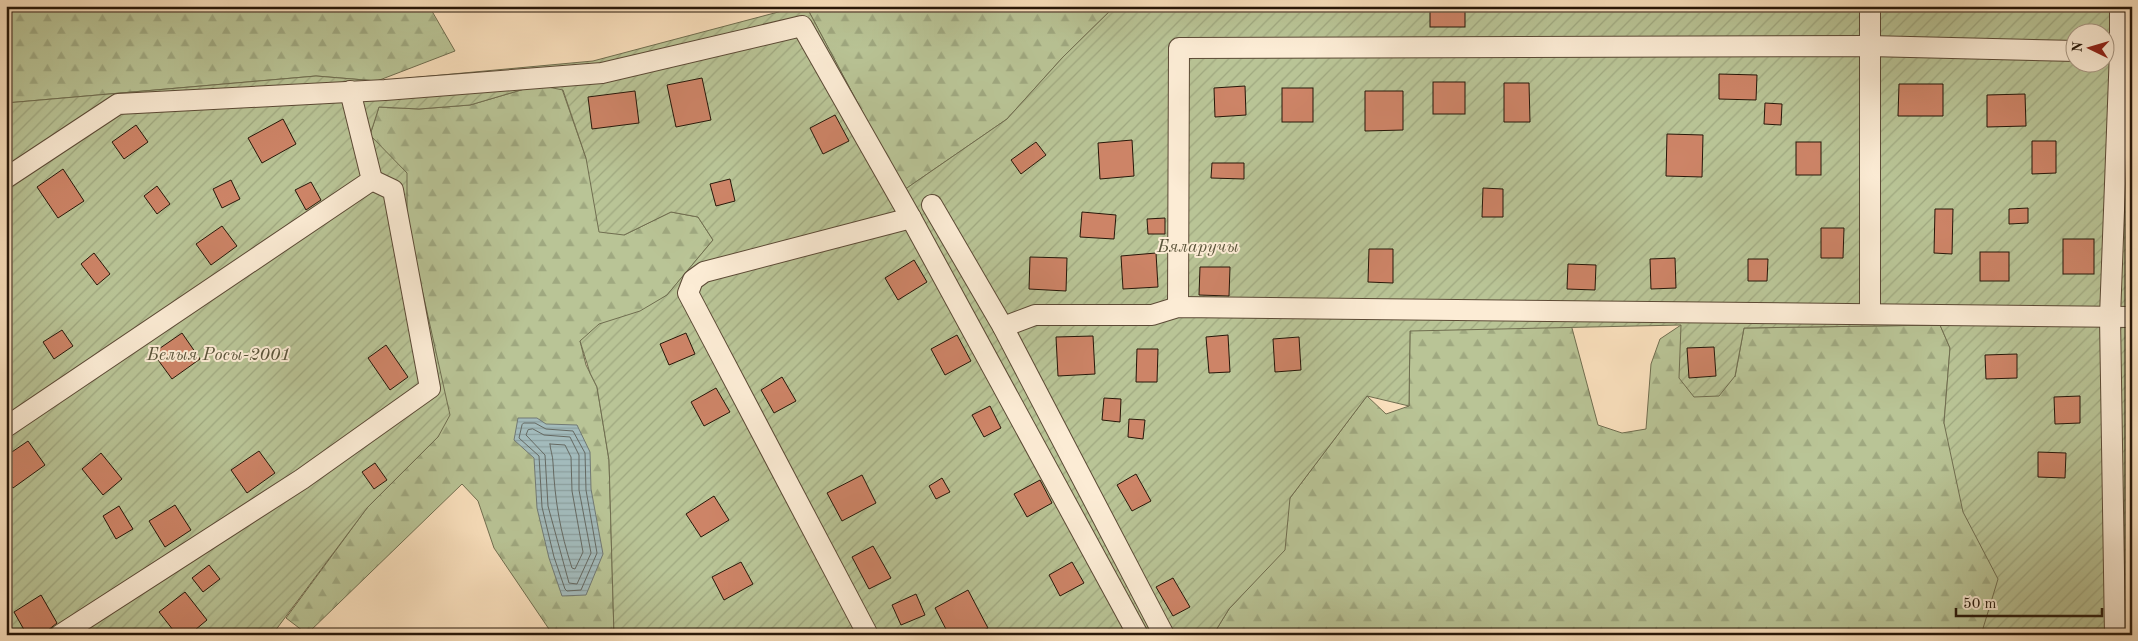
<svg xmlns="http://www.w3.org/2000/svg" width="2138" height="641" font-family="'Old Standard TT',serif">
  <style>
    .forest { fill: url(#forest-firs); stroke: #706e50 }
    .garden { fill: url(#garden-furrows); stroke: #706e50; fill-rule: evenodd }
    .water { fill: url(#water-rules); stroke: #717974 }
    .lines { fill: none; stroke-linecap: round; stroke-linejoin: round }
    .shore { stroke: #656962; stroke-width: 1 }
    .building { fill: #cd8467; stroke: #271709 }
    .minor-casing { stroke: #5c4a36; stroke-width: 22 }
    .minor { stroke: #fcecd5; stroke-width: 20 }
    .labels { text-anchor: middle; stroke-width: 4; stroke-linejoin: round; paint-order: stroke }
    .park-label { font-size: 18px; font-style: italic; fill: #5a543a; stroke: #fcecd5 }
  </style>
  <defs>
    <pattern id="forest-firs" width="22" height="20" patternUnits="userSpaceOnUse" patternTransform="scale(1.25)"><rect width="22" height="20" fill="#b9c496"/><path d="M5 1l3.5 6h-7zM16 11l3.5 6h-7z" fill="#9fa880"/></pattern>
    <pattern id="garden-furrows" width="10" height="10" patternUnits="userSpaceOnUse" patternTransform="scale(1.25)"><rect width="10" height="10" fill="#b9c496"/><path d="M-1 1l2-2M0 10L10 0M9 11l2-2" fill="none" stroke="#9fa880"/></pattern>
    <pattern id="water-rules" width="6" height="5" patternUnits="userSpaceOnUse" patternTransform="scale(1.25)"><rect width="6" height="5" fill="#a3bbbc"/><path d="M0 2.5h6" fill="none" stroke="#8ca0a0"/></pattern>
  </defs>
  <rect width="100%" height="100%" fill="#fbe1be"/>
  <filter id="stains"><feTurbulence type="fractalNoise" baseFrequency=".004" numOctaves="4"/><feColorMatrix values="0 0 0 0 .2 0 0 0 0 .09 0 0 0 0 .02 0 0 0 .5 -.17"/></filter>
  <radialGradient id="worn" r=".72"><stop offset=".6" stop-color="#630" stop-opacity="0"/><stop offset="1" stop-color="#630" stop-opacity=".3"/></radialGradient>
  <g class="forest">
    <polygon points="6,6 429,6 455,51 377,81 316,76 6,103"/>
    <polygon points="806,6 1115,6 1063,57 1007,119 904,190"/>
    <polygon points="1623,6 1554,261 1598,425 1622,433 1646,429 1651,364 1660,339 1681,325 1735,377 1744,328 1940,325 1950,348 1944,423 2033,635 1213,635 1229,609 1264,571 1290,498 1367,396 1386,414 1409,406 1410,331"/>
    <polygon points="538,85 562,89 586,158 624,235 671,212 698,217 713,240 667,295 647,309 580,341 586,365 597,387 609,460 614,635 553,635 494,548 478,501 462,484 307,634 286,618 367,508 438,437 370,135 379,107 419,109 470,105"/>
  </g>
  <path class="garden" d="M 801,6 L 806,6 L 904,190 L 1007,119 L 1063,57 L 1115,6 L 2132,6 L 2132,635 L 1981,635 L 1998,579 L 1963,512 L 1944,423 L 1950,348 L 1940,325 L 1744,328 L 1735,376 L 1719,396 L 1694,397 L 1679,378 L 1681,325 L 1410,331 L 1409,406 L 1367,396 L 1290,498 L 1285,550 L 1229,609 L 1213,635 L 614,635 L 609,460 L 597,387 L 590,373 L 580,341 L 599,324 L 640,311 L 667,295 L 713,240 L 698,217 L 671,212 L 624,235 L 599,232 L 586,158 L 563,90 L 538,85 L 470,105 L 419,109 L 379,107 L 370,135 L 407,173 L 407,222 L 450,415 L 438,437 L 367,508 L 275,631 L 270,635 L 6,635 L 6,103 L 316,76 L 377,81 L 593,61 ZM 2076,32 L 2106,32 L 2106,62 L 2076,62 Z"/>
  <polygon class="water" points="518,418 537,418 546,424 577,425 590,452 591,489 603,554 586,595 562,596 549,558 537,508 534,458 514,440"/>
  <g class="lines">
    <g class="shore">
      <polygon points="524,423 535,423 546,429 573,431 585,453 586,490 597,553 581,590 567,591 565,589 554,557 542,507 539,456 519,438 522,425"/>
      <polygon points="533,429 544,435 570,437 579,455 579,490 591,553 577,584 569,583 548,506 545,455 526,435 528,430"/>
      <path d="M 550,444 L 565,445 L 571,457 L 572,491 L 583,552 L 575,569 L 572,568 C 560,531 555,501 553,463 C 553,456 550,449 550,444 Z"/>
    </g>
  </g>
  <g class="building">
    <rect x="1430" y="6" width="35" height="21"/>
    <polygon points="1719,74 1757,75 1756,100 1719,99"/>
    <polygon points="702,78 711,120 676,127 667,85"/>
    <rect x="1433" y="82" width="32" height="32"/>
    <polygon points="1504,83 1529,83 1530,122 1504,122"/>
    <polygon points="1899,84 1943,84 1943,116 1898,116"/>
    <polygon points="1245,86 1246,115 1215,117 1214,88"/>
    <rect x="1282" y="88" width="31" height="34"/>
    <polygon points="635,91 639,123 592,129 588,97"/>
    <polygon points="1365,91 1403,91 1403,130 1365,131"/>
    <polygon points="2025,94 2026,126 1987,127 1987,95"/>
    <polygon points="1765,103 1782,104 1781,125 1764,124"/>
    <polygon points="835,115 849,141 823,154 810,128"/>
    <polygon points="283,119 296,144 262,163 248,138"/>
    <polygon points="136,125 148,142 124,159 112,142"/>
    <polygon points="1667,134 1703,135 1702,177 1666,176"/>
    <polygon points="1132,140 1134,176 1100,179 1098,143"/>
    <polygon points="2032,141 2056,141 2056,173 2032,174"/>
    <polygon points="1036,142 1046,155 1021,174 1011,160"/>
    <rect x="1796" y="142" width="25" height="33"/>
    <polygon points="1212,163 1244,163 1244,179 1211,178"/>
    <polygon points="63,169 84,201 58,218 37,187"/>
    <polygon points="730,179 735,201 716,206 710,184"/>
    <polygon points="231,180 240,199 222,208 213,189"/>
    <polygon points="311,182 321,200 306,210 295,190"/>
    <polygon points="157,186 170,204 157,214 144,196"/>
    <polygon points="1483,188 1503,189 1503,217 1482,217"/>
    <polygon points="2028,208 2028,223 2009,224 2009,209"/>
    <polygon points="1935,209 1953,209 1952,254 1934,253"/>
    <polygon points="1082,212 1116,215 1114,239 1080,237"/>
    <polygon points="1165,218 1165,234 1148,234 1147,219"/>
    <polygon points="222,226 237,246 211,265 196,244"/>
    <polygon points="1821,228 1844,228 1843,258 1821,258"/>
    <rect x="2063" y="239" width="31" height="35"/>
    <polygon points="1369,249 1393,249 1393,283 1368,282"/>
    <rect x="1980" y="252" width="29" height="29"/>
    <polygon points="94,253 110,274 97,285 81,264"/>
    <polygon points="1156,253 1158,287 1123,289 1121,256"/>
    <polygon points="1030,257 1067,258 1066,291 1029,289"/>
    <polygon points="1675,258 1676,288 1651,289 1650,259"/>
    <polygon points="1748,259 1768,259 1767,281 1748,281"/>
    <polygon points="914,260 927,282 898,300 885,278"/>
    <polygon points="1568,264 1596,265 1595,290 1567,289"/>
    <polygon points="1200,267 1230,267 1229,296 1199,295"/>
    <polygon points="62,330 73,346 54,359 43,342"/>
    <polygon points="182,333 200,359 172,379 153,353"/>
    <polygon points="686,333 695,354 669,365 660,344"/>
    <polygon points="957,335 971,361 945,375 931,349"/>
    <polygon points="1228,335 1230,372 1209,373 1206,337"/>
    <polygon points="1093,336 1095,374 1058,376 1056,337"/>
    <polygon points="1299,337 1301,370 1275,372 1273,339"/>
    <polygon points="386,345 408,377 390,390 368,358"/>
    <polygon points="1714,347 1716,376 1689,378 1687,348"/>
    <polygon points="1137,349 1158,349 1157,382 1136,382"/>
    <polygon points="2017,354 2017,378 1986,379 1985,355"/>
    <polygon points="782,377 796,401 774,413 761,390"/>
    <polygon points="716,388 730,412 704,426 691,402"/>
    <polygon points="2080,396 2080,423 2055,424 2054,397"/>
    <polygon points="1104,398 1121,399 1120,422 1102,420"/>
    <polygon points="990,406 1001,428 984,437 972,415"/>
    <polygon points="1129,419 1145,420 1143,439 1128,437"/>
    <polygon points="28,441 45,465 13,488 6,478 6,456"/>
    <polygon points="259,451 275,473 247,493 231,470"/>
    <polygon points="2038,452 2066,453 2065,478 2038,477"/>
    <polygon points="101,453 122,479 103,495 82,469"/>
    <polygon points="375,463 387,480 374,489 362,472"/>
    <polygon points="1136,474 1151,501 1132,511 1117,485"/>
    <polygon points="862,475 876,503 842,521 827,493"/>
    <polygon points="942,478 950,492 936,499 929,486"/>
    <polygon points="1040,480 1052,503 1027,517 1014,494"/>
    <polygon points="714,496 729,520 701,537 686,514"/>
    <polygon points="175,505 191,530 165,547 149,521"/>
    <polygon points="119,506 133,529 116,539 103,516"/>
    <polygon points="873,546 891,578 869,589 852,557"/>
    <polygon points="741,562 753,584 724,600 712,577"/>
    <polygon points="1072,562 1084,583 1060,596 1049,575"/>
    <polygon points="209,565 220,579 203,592 192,578"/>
    <polygon points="1173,578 1190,607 1173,616 1156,587"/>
    <polygon points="968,590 988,628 975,635 949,635 935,608"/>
    <polygon points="185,592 207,620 189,635 177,635 159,612"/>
    <polygon points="916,594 925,615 901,625 892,605"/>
    <polygon points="41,595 57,623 42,635 27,635 14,612"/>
  </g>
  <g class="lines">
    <g class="minor-casing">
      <g id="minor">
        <polyline points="6,178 118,104 385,90 602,73 802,26 911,218 1138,635"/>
        <polyline points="932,205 1003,327 1164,635"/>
        <polyline points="1178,307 1179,48 1869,46 2076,51"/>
        <polyline points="1870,313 1870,6"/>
        <polyline points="1003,327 1035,315 1152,315 1178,307 2132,317"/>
        <polyline points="6,427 372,180 350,91"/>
        <polyline points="60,635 302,479 430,388 393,190 372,180"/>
        <polyline points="868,635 688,293 693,280 704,272 911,218"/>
        <polyline points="2115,635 2110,317 2120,51 2120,6"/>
      </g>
    </g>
    <use href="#minor" class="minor"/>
  </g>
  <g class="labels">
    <g class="park-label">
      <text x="1198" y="252">Бяларучы</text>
      <text x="219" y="360">Белыя Росы-2001</text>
    </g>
  </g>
  <rect width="2138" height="641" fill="none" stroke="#fbe1be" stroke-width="25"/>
  <rect x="8" y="8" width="2123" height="626" fill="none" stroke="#271709" stroke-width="2.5"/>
  <rect x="12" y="12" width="2113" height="616" fill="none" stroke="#271709"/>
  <g transform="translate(2090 48) rotate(275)"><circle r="24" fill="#fcecd5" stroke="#a79783"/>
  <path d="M0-4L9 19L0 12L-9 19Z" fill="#8f2418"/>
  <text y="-8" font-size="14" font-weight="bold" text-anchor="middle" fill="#271709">N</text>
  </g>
  <path d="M1956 608v8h146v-8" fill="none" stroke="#271709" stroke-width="2.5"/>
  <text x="1963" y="608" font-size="15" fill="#271709" stroke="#fcecd5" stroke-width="4" paint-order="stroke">50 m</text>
  <rect width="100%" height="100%" filter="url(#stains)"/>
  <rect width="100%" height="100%" fill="url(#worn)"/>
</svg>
